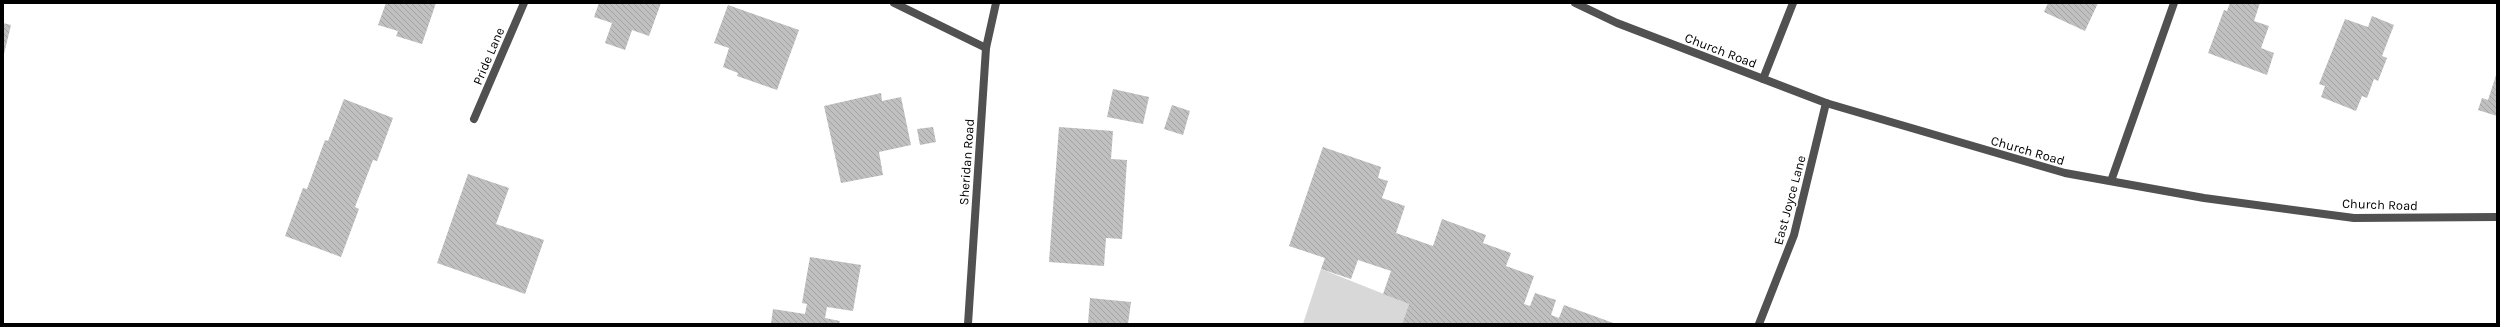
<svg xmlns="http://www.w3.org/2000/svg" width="2500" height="327" font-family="Karla,sans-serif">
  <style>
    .green { fill: #d8d8d8 }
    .building { fill: url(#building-back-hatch) }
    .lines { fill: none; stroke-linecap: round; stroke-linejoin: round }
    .service { stroke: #515151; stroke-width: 8 }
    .minor { stroke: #515151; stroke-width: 8 }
    .labels { text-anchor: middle; stroke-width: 3; stroke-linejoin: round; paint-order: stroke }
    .street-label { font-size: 13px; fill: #000; stroke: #fff }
  </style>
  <defs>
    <pattern id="building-back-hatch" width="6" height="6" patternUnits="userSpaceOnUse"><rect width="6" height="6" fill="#c0c0c0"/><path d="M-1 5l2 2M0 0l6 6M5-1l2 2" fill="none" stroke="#a3a3a3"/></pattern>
  </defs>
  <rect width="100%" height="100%" fill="#fff"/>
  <polygon class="green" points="1321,269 1409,304 1402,324 1303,324"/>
  <g class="building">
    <polygon points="386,3 436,3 422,44 396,36 398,31 378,25"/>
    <polygon points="599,3 661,3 649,36 632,30 625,50 605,43 612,23 594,17"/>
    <polygon points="2048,3 2098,3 2085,31 2044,12"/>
    <polygon points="2230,3 2260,3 2254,21 2269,26 2261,48 2274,53 2267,75 2208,53 2224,10 2227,11"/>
    <polygon points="728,5 799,30 777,90 737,76 738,73 723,67 729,48 714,43"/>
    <polygon points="2372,16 2394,25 2382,56 2387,58 2378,81 2374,79 2367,98 2362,96 2356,111 2321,97 2325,86 2319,84 2345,19 2368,27"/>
    <polygon points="3,23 11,25 4,54 3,54"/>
    <polygon points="2497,72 2497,116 2478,110 2482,98 2488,100"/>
    <polygon points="1113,89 1149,97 1143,124 1107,117"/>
    <polygon points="881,93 882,101 901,97 911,145 879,152 883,175 841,183 824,106"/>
    <polygon points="344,99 393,118 377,161 373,160 355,207 359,209 341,257 285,236 303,188 307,189 325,140 328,141"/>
    <polygon points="1172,105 1190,111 1183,135 1164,129"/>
    <polygon points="933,127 936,142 920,145 917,129"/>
    <polygon points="1059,127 1113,131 1111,159 1127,160 1122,239 1106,238 1104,266 1049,262"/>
    <polygon points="1323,147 1381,167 1378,178 1388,181 1382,198 1405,206 1396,233 1433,246 1442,219 1486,235 1483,243 1511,253 1506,266 1534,276 1524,304 1530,306 1535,293 1556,300 1551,315 1559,318 1564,305 1616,324 1402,324 1409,304 1383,294 1391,271 1358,260 1351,279 1321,269 1325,258 1289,246"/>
    <polygon points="468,174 509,188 496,224 544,240 525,294 437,263"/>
    <polygon points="810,257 861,265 853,311 827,307 825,318 840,321 839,324 771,324 773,309 805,314 807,304 802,303"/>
    <polygon points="1090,298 1131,302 1128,324 1088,324"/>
  </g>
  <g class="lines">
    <g class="service">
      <polyline points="1763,79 1793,3"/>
      <polyline points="2111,181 2174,3"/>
    </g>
    <g class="minor">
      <polyline points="894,3 986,48"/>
      <polyline points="1575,3 1617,23 1826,103 2065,173 2204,198 2354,218 2497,217"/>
      <polyline points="474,119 524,3"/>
      <polyline points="968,324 986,48 996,3"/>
      <polyline points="1759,324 1794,235 1826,103"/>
    </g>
  </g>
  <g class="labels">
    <g class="street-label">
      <text transform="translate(1721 50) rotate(21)" y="5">Church Road</text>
      <text transform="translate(488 56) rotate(-67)" y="5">Pride Lane</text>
      <text transform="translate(2028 150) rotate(16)" y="5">Church Road</text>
      <text transform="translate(966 162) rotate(-86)" y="5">Sheridan Road</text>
      <text transform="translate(1789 200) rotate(-75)" y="5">East Joyce Lane</text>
      <text transform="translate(2380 204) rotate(2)" y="5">Church Road</text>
    </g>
  </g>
  <rect width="2500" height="327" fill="none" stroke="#000000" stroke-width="8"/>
</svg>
